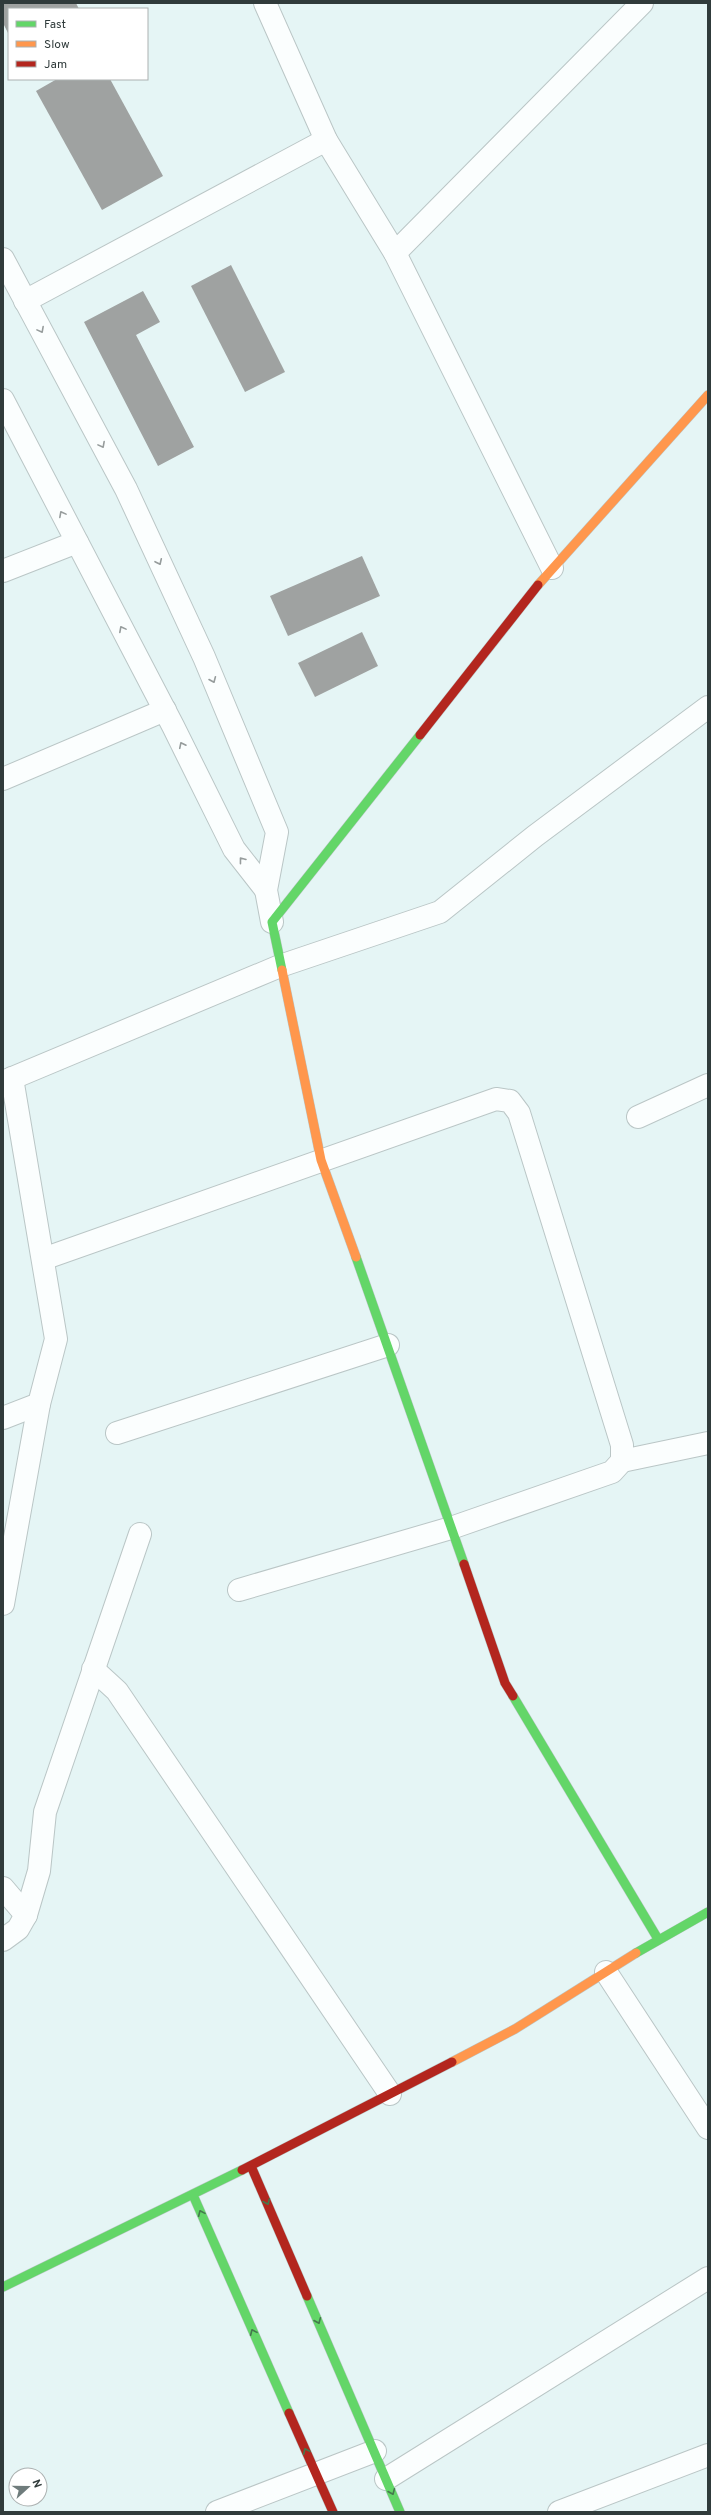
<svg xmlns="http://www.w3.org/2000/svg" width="711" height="2515" font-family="Overpass,sans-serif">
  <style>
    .building { fill: #9fa2a1 }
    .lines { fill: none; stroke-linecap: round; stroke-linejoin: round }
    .street-casing { stroke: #bac6c6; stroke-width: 24 }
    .fast-casing { stroke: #bac6c6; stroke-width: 10 }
    .slow-casing { stroke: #bac6c6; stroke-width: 10 }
    .jam-casing { stroke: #bac6c6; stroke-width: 10 }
    .street { stroke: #fbfefe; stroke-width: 22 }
    .fast { stroke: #63d668; stroke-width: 9 }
    .slow { stroke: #ff974d; stroke-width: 9 }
    .jam { stroke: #b3261e; stroke-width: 9 }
    .oneway { stroke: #969c9c }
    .oneway2 { stroke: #44794d }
  </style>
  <rect width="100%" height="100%" fill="#e5f5f5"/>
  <g class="building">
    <polygon points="3,3 76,3 79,9 9,9 9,35 3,23"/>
    <polygon points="57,79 110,79 163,176 102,210 36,91"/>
    <polygon points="231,265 285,372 245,392 191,286"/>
    <polygon points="143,291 160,322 136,335 194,447 158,466 84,322"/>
    <polygon points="362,556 380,596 288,636 270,596"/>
    <polygon points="362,632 378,666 315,697 298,663"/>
  </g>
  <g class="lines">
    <g class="street-casing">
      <g id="street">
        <polyline points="265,3 326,140 395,253 552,568"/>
        <polyline points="395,253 642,3"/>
        <polyline points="3,259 126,489 204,657 277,832 266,890 272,922"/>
        <polyline points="25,301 326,140"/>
        <polyline points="3,400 173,726 234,849 266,890"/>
        <polyline points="3,571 77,542"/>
        <polyline points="3,779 165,710"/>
        <polyline points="3,1082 280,966 440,912 535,836 708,707"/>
        <polyline points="638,1117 708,1085"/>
        <polyline points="43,1259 496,1099 510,1101 519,1113 622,1445 622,1461 612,1472 451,1528 239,1590"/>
        <polyline points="3,1418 39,1404 56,1339 12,1078"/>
        <polyline points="117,1433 388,1345"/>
        <polyline points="622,1461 708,1443"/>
        <polyline points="3,1604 39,1404"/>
        <polyline points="93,1669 117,1691 390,2094"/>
        <polyline points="3,1888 26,1915"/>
        <polyline points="3,1940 18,1929 26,1915 39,1871 45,1812 140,1534"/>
        <polyline points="606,1972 708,2128"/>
        <polyline points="386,2479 708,2278"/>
        <polyline points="217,2512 375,2451"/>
        <polyline points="559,2512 708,2455"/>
      </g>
    </g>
    <g class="fast-casing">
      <g id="fast">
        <polyline points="282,970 272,922 420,735"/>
        <polyline points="356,1257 464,1564"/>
        <polyline points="513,1696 658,1939"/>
        <polyline points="636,1953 708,1912"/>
        <polyline points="193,2195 289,2413"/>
        <polyline points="3,2287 242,2170"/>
        <polyline points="307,2296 400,2512"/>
      </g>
    </g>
    <g class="slow-casing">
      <g id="slow">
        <polyline points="538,585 708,395"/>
        <polyline points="282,970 321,1160 356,1257"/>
        <polyline points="452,2062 515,2029 636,1953"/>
      </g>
    </g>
    <g class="jam-casing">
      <g id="jam">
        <polyline points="420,735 538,585"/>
        <polyline points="464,1564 505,1683 513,1696"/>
        <polyline points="251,2166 307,2296"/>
        <polyline points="242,2170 452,2062"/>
        <polyline points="289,2413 333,2512"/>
      </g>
    </g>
    <use href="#street" class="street"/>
    <use href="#fast" class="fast"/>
    <use href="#slow" class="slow"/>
    <use href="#jam" class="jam"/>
  </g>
  <defs><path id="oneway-chevron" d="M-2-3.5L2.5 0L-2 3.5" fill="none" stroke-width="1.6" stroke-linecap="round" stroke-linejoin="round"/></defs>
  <g class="oneway">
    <use href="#oneway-chevron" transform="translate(41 330) rotate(62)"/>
    <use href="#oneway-chevron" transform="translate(102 445) rotate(62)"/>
    <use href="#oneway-chevron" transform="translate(62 514) rotate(-118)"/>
    <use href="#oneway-chevron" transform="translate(159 562) rotate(65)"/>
    <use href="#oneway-chevron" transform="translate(122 629) rotate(-118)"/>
    <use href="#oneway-chevron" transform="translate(213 680) rotate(67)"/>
    <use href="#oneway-chevron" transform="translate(182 745) rotate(-116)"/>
    <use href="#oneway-chevron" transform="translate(242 860) rotate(-128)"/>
  </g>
  <g class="oneway2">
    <use href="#oneway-chevron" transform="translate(267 2202) rotate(67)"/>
    <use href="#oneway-chevron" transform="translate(201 2213) rotate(-114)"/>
    <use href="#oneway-chevron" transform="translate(318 2321) rotate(67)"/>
    <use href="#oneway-chevron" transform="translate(253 2332) rotate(-114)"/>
    <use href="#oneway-chevron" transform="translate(306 2451) rotate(-114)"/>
    <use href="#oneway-chevron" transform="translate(392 2492) rotate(67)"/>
  </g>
  <rect width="711" height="2515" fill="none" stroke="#303b3b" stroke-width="8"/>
  <rect x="8" y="8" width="140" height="72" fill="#ffffff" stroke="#acb1b1"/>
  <rect x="16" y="21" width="20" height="6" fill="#63d668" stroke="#acb1b1"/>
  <text x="44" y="28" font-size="12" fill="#303b3b">Fast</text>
  <rect x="16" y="41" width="20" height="6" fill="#ff974d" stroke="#acb1b1"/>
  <text x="44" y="48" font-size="12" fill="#303b3b">Slow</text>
  <rect x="16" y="61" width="20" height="6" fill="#b3261e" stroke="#acb1b1"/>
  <text x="44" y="68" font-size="12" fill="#303b3b">Jam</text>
  <g transform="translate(28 2487) rotate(69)"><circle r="19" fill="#ffffff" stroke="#acb1b1"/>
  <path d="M0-3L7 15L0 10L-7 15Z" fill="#6f7c7c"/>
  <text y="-6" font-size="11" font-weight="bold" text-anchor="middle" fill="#303b3b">N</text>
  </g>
</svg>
